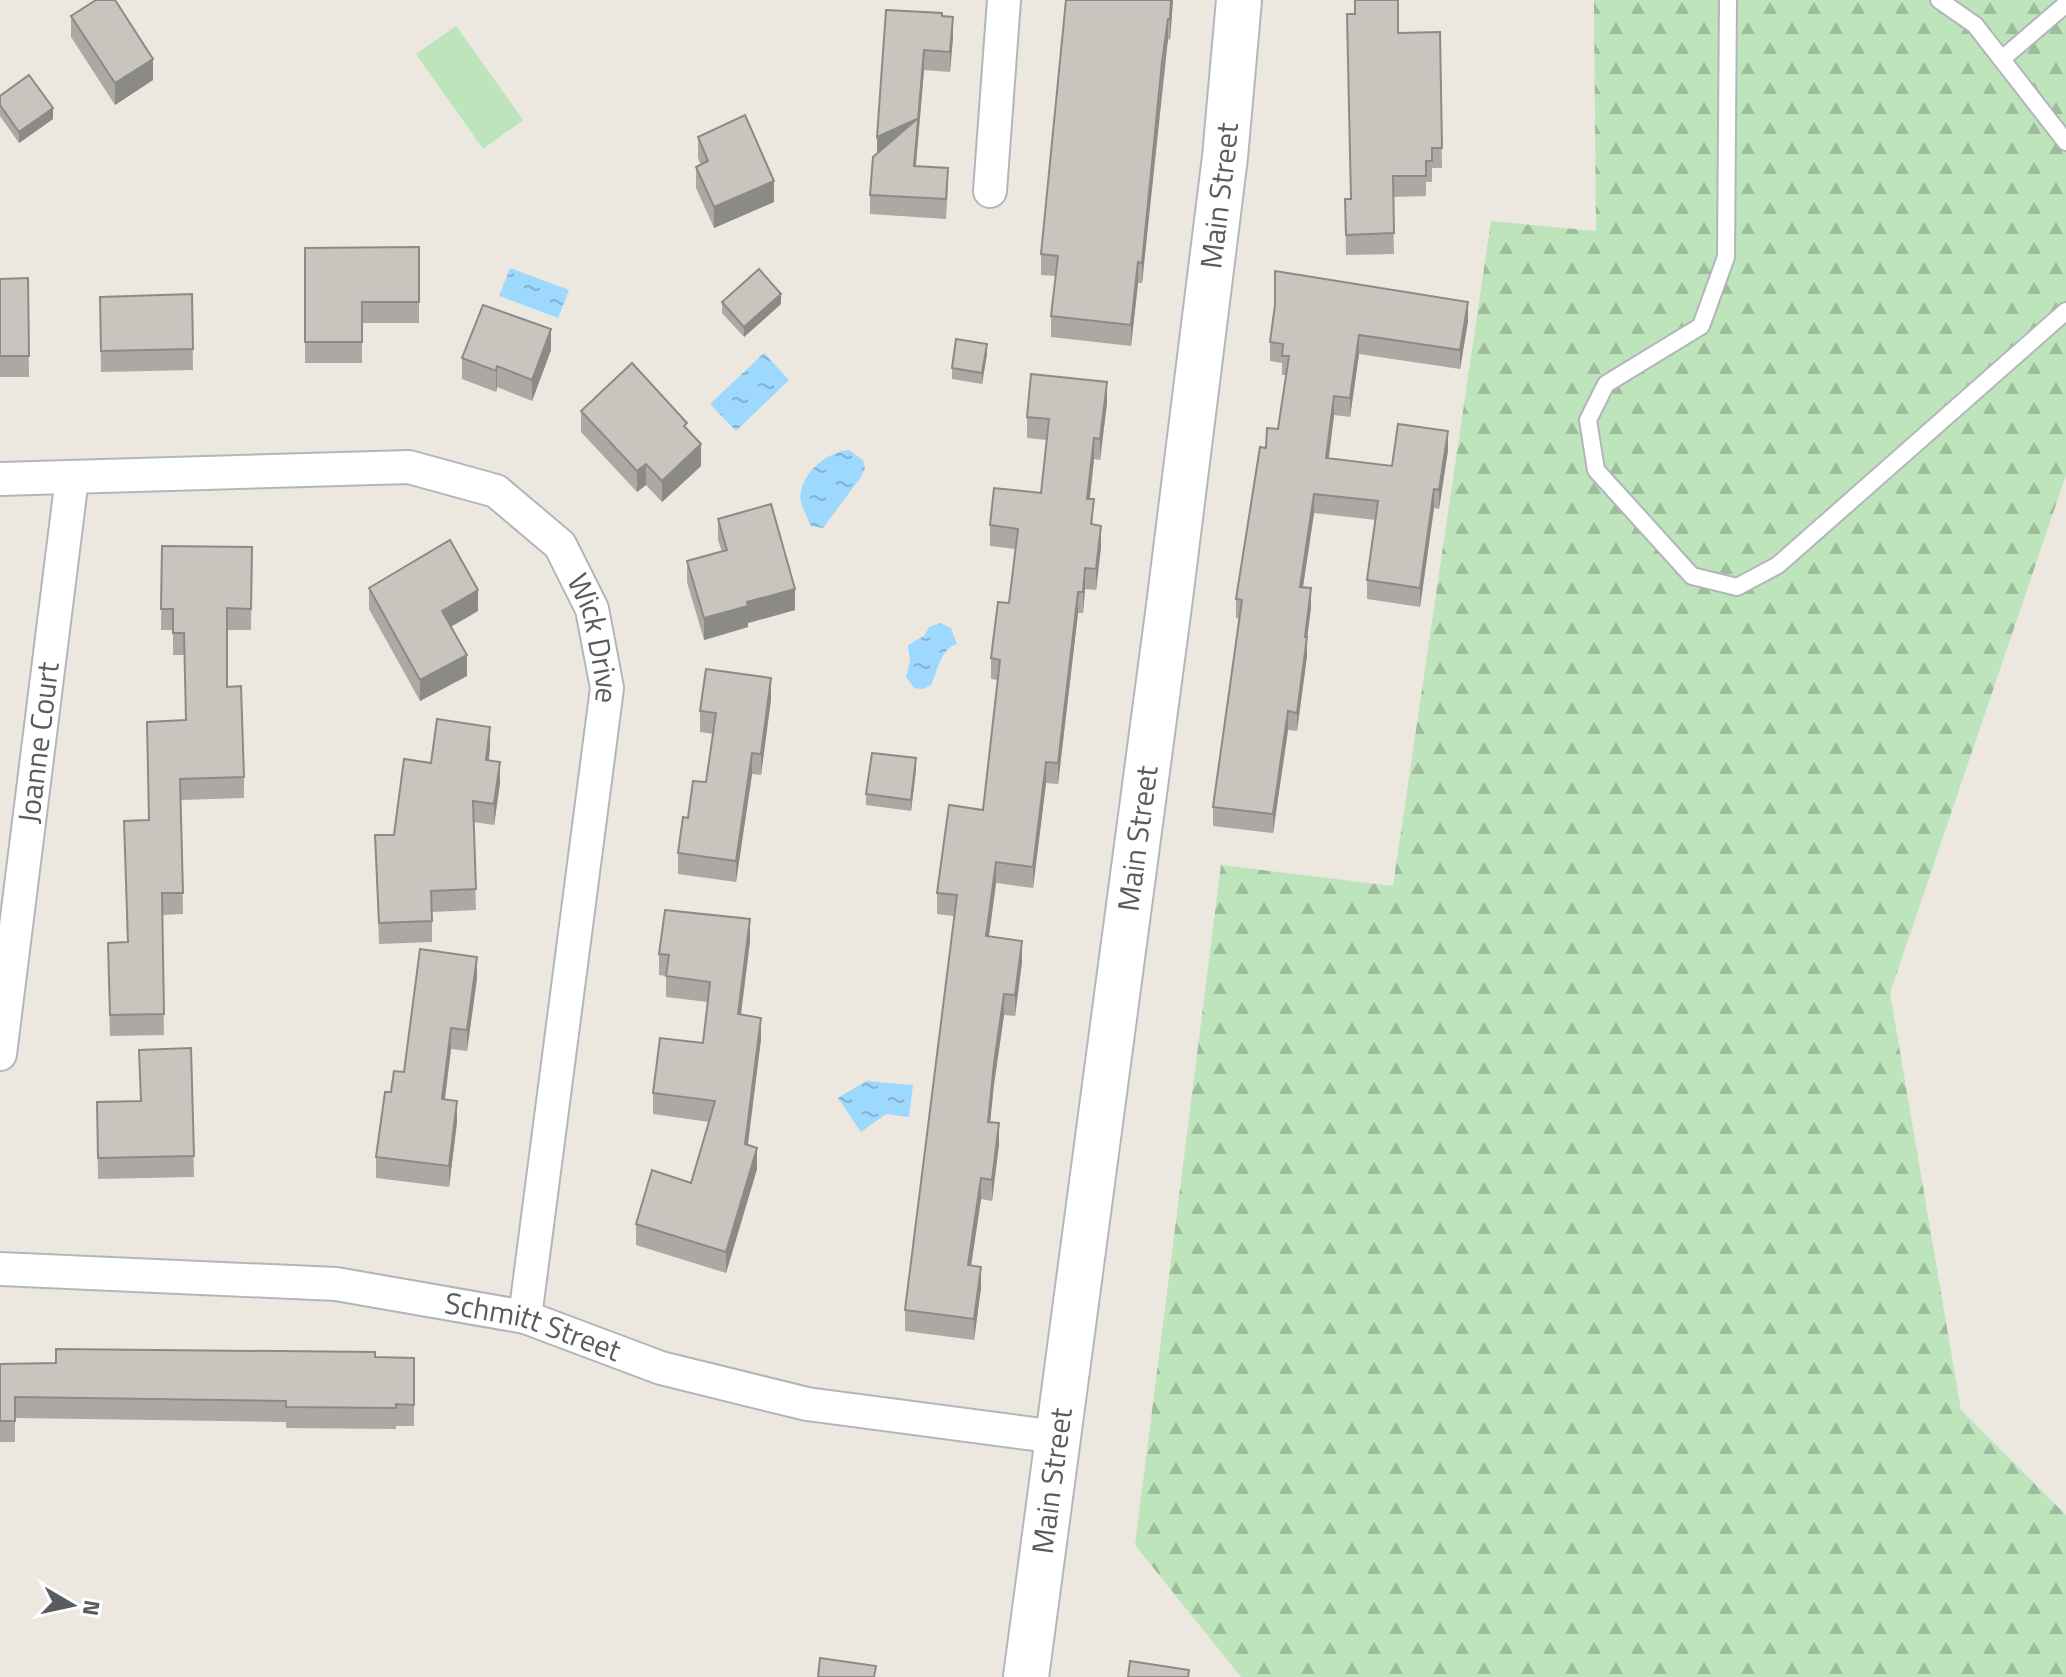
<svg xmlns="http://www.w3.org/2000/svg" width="2066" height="1677" font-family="'Titillium Web',sans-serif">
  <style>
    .grass { fill: #bde4bb }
    .forest { fill: url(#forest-firs) }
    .water { fill: url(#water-ripples) }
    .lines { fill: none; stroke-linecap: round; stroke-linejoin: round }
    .service-casing { stroke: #b2b6ba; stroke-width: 20 }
    .minor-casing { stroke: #b2b6ba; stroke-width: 36 }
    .secondary-casing { stroke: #b3b7bd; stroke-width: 48 }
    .service { stroke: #fff; stroke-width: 16 }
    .minor { stroke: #fff; stroke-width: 32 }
    .secondary { stroke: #fff; stroke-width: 44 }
    .wall { fill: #aca9a4 }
    .shaded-wall { fill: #8c8a86 }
    .building { fill: #c8c5bf; stroke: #8c8a86; stroke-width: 2 }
    .labels { text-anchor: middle; stroke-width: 8; stroke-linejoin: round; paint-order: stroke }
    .street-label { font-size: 30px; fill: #585c61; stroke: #fff }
  </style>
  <defs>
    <pattern id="forest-firs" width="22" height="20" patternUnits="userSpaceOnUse" patternTransform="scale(2)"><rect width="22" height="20" fill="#bde4bb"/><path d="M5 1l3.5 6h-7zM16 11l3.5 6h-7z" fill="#9cbc9b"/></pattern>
    <pattern id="water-ripples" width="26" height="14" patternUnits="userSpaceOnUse" patternTransform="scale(2)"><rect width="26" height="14" fill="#9dd8fe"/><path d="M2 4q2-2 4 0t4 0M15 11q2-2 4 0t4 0" fill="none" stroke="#83b2d1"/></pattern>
  </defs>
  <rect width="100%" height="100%" fill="#ece8df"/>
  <polygon class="grass" points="456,26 523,120 483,149 416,54"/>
  <polygon class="forest" points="1594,0 2066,0 2066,475 1890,993 1961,1410 2066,1515 2066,1677 1241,1677 1135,1545 1221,865 1393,886 1491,221 1596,231"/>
  <g class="water">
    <polygon points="510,268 569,290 558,318 499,296"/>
    <polygon points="764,353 789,380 736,431 710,404"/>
    <path d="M 849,450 L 863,460 L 865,468 L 861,477 L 823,528 L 811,526 C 808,520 803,509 801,502 C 796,477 827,451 849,450 Z"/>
    <path d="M 940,623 L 951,628 L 957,644 C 940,649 938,671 931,685 L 923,689 L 914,688 L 906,677 L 910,662 L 908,645 L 924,636 L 929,627 Z"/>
    <polygon points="866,1081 913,1085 909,1117 886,1114 861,1132 838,1098"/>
  </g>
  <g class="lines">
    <g class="service-casing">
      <g id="service">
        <polyline points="1728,0 1726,257 1701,326 1606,384 1588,420 1596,470 1692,576 1737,587 1778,565 2066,311"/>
        <polyline points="1939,0 1975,25 2066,142"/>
        <polyline points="2002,59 2066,4"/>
      </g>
    </g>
    <g class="minor-casing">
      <g id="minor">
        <polyline points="990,191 1004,0"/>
        <path id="s1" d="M 0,479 L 409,467 L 496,491 L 560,545 L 592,609 L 607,688 L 525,1317"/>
        <path id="s2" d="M 0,1054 L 72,478"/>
        <path id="s3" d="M 0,1269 L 336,1284 L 525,1317 L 661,1368 L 807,1404 L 1057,1437"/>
      </g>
    </g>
    <g class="secondary-casing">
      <g id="secondary">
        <path id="s4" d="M 1026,1677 L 1169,606 L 1225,157 L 1239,0"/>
      </g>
    </g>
    <use href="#service" class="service"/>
    <use href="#minor" class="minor"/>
    <use href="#secondary" class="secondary"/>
  </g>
  <g class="wall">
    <polygon points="1066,0 1173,0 1170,40 1168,39 1162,82 1142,283 1138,283 1131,346 1051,337 1051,316 1056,276 1041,275 1041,254"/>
    <polygon points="71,16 153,80 115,105 71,37"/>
    <polygon points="942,16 953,37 950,72 924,70 916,166 948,187 946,219 870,214 870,195 877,153 877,137"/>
    <polygon points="1440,32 1442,168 1432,168 1432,182 1426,182 1426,196 1393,197 1394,254 1346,255 1345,199 1350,199 1398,33"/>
    <polygon points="0,96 53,119 19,143 0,116"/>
    <polygon points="698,137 774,202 714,228 696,188 696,167 701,165 698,158"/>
    <polygon points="419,247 419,323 362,323 362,363 305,363 305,248"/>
    <polygon points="28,278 29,377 0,377 0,279"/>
    <polygon points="192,294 193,370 101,372 100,297"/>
    <polygon points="722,302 781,304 744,337 722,313"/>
    <polygon points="1468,321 1460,369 1359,354 1350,417 1334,415 1329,458 1392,466 1448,450 1439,509 1434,508 1420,607 1367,599 1367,580 1376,520 1314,513 1303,587 1311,607 1307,637 1307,656 1297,731 1288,730 1273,833 1213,826 1213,807 1240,619 1236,618 1236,599 1266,448 1278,429 1286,375 1282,375 1282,363 1270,361 1270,342"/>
    <polygon points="551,350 532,401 497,387 496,392 462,379 462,358"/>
    <polygon points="987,354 982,384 952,379 952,368"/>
    <polygon points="1107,403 1100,460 1094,459 1090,499 1093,525 1101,547 1096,590 1085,589 1083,613 1078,613 1058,784 1046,783 1033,888 996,883 989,936 1022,962 1015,1016 1004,1015 994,1084 990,1122 999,1144 992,1201 981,1199 971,1266 981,1288 974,1340 905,1331 905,1310 954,916 937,914 937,893 983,810 998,680 991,679 991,658 1009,603 1015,549 990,546 990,525 1041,493 1047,440 1027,438 1027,417"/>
    <polygon points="581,411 687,429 701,466 662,502 646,485 637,492 581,432"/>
    <polygon points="718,519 795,610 748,623 748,627 704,640 687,582 687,561 722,552 718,540"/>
    <polygon points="162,546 252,547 251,630 227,630 227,687 244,777 244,798 181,800 183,914 162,915 164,1035 110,1036 108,964 127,942 124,821 149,820 186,720 184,655 173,655 173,630 161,630"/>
    <polygon points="369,588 478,611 451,626 467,676 420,701 369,609"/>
    <polygon points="771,699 761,775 752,774 736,882 678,874 678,853 688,818 706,782 713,734 700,732 700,711"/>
    <polygon points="490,747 489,760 500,783 494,825 473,822 476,910 432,912 432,942 379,944 375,835 394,835 431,763"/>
    <polygon points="916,769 911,811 866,805 866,794"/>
    <polygon points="750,941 741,1015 761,1039 748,1145 757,1169 726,1273 636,1245 636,1224 691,1183 709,1122 653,1114 653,1093 703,1043 708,1002 666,997 666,976 659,975 659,954"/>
    <polygon points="477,978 467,1051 451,1049 445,1099 457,1122 449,1187 376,1178 376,1157 391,1092 404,1072"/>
    <polygon points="191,1048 194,1177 98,1179 97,1102 140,1101"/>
    <polygon points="375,1357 414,1358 414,1426 396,1426 396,1429 286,1428 286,1422 15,1418 15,1442 0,1442 0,1364"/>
  </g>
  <g class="shaded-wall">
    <polygon points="1171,0 1173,0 1170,40 1170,19"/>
    <polygon points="953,17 953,37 950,72 950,52"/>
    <polygon points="1168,19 1168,39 1142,283 1142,263"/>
    <polygon points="924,50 924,70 914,185 877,156 877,137"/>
    <polygon points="153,59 153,80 115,105 115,83"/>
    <polygon points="53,108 53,119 19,143 19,132"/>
    <polygon points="774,181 774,202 714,228 714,207"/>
    <polygon points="1138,262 1138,283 1131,346 1131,325"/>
    <polygon points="781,294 781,304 744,337 744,327"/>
    <polygon points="1468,302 1468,321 1460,369 1460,350"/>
    <polygon points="551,329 551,350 532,401 532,380"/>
    <polygon points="1359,335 1359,354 1350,417 1350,398"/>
    <polygon points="987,344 987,354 982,384 982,373"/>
    <polygon points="497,366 497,387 496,392 496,371"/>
    <polygon points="1107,382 1107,403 1100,460 1100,439"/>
    <polygon points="1334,396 1334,415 1326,477 1326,458"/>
    <polygon points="1448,431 1448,450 1439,509 1439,490"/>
    <polygon points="1094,438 1094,459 1087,520 1087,499"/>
    <polygon points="701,444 701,466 662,502 662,481"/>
    <polygon points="646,464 646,485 637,492 637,471"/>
    <polygon points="1434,489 1434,508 1420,607 1420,588"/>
    <polygon points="1314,494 1314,513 1300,606 1300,587"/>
    <polygon points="1101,526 1101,547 1096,590 1096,569"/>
    <polygon points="1085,568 1085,589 1083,613 1083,592"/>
    <polygon points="1311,588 1311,607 1305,656 1305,637"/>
    <polygon points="795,589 795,610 748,623 748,627 704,640 704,618 747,602"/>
    <polygon points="478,590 478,611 442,632 442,611"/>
    <polygon points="1078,592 1078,613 1058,784 1058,763"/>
    <polygon points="1307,637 1307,656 1297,731 1297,713"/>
    <polygon points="467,655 467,676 420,701 420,680"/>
    <polygon points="771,678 771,699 761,775 761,754"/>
    <polygon points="1288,711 1288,730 1273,833 1273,814"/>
    <polygon points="490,727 490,747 486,780 486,760"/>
    <polygon points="752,753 752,774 736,882 736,861"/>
    <polygon points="916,758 916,769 911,811 911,800"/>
    <polygon points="500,762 500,783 494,825 494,804"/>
    <polygon points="1046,762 1046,783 1033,888 1033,867"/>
    <polygon points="996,862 996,883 986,957 986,936"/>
    <polygon points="750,919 750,941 738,1036 738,1014"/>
    <polygon points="1022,941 1022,962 1015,1016 1015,995"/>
    <polygon points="477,957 477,978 467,1051 467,1030"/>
    <polygon points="1004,994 1004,1015 994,1084 988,1143 988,1122 994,1063"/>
    <polygon points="761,1018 761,1039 745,1165 745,1144"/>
    <polygon points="451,1028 451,1049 442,1120 442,1099"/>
    <polygon points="457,1101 457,1122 449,1187 449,1166"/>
    <polygon points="999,1123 999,1144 992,1201 992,1180"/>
    <polygon points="757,1148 757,1169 726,1273 726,1252"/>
    <polygon points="981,1178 981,1199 968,1286 968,1265"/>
    <polygon points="981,1267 981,1288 974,1340 974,1319"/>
  </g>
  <g class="building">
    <polygon points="96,0 115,0 153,59 115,83 71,16"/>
    <polygon points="1066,0 1171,0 1170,19 1168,19 1162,62 1142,263 1138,262 1131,325 1051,316 1058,256 1041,254"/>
    <polygon points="1355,0 1398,0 1398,33 1440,32 1442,148 1432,148 1432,161 1426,161 1426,176 1393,176 1394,233 1346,235 1345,199 1351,199 1347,14 1355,14"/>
    <polygon points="886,10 942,13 942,16 953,17 950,52 924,50 914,166 948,168 946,199 870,195 873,157 917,119 877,137"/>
    <polygon points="29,75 53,108 19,132 0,105 0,96"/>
    <polygon points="745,115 774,181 714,207 696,167 708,161 698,137"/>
    <polygon points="419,247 419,302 362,302 362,342 305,342 305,248"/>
    <polygon points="759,269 781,294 744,327 722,302"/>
    <polygon points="1275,271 1468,302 1460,350 1359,335 1350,398 1334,396 1326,458 1392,466 1398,424 1448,431 1439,490 1434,489 1420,588 1367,580 1378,501 1314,494 1300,587 1311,588 1305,637 1307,637 1297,713 1288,711 1273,814 1213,807 1242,600 1236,599 1260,447 1266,448 1267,428 1278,429 1289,356 1282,356 1283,344 1270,342 1275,305"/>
    <polygon points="28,278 29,356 0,356 0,279"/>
    <polygon points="192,294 193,349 101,351 100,297"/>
    <polygon points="483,305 551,329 532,380 497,366 496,371 462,358"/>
    <polygon points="956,339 987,344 982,373 952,368"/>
    <polygon points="632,363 687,423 684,426 701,444 662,481 646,464 637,471 581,411"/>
    <polygon points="1031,374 1107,382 1100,439 1094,438 1087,499 1094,499 1091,524 1101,526 1096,569 1085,568 1083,592 1078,592 1058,763 1046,762 1033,867 996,862 986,936 1022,941 1015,995 1004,994 994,1063 988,1122 999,1123 992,1180 981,1178 968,1265 981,1267 974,1319 905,1310 957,895 937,893 949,805 983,810 1000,660 991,658 998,602 1009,603 1018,529 990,525 994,488 1041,493 1049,419 1027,417"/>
    <polygon points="771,504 795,589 747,602 748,606 704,618 687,561 727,550 718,519"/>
    <polygon points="450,540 478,590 442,611 467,655 420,680 369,588"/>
    <polygon points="162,546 252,547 251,609 227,608 227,687 241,686 244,777 180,779 183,893 162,893 164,1014 110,1015 108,943 128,942 124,821 149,820 147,722 186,720 184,633 173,633 173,609 161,609"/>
    <polygon points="706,669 771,678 761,754 752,753 736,861 678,853 683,817 688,818 693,781 706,782 716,713 700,711"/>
    <polygon points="437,719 490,727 486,760 500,762 494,804 473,801 476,889 431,891 432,921 379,923 375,835 394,835 404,759 431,763"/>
    <polygon points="872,753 916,758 911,800 866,794"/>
    <polygon points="665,910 750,919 738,1014 761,1018 745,1144 757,1148 726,1252 636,1224 652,1170 691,1183 715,1101 653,1093 660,1038 703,1043 710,982 666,976 669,955 659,954"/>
    <polygon points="420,949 477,957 467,1030 451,1028 442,1099 457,1101 449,1166 376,1157 385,1092 391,1092 394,1071 404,1072"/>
    <polygon points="191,1048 194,1156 98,1158 97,1102 141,1101 139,1050"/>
    <polygon points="56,1349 375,1352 375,1357 414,1358 414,1405 396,1404 396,1408 286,1407 286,1401 15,1397 15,1421 0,1421 0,1364 56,1363"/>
    <polygon points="820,1658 876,1666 874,1677 818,1677"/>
    <polygon points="1130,1661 1189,1670 1188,1677 1128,1677"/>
  </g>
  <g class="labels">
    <g class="street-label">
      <text dy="10" stroke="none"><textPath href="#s4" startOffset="1494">Main Street</textPath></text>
      <text dy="10" stroke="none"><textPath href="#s1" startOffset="684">Wick Drive</textPath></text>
      <text dy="10" stroke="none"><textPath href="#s2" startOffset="314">Joanne Court</textPath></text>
      <text dy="10" stroke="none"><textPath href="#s4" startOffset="846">Main Street</textPath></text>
      <text dy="10" stroke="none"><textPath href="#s3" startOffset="538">Schmitt Street</textPath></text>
      <text dy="10" stroke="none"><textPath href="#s4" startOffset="198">Main Street</textPath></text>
    </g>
  </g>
  <g transform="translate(72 1605) rotate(99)" stroke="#ffffff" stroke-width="6" paint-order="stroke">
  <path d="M0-6L14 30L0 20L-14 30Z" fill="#585c61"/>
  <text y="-12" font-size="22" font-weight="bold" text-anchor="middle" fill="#585c61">N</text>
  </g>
</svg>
